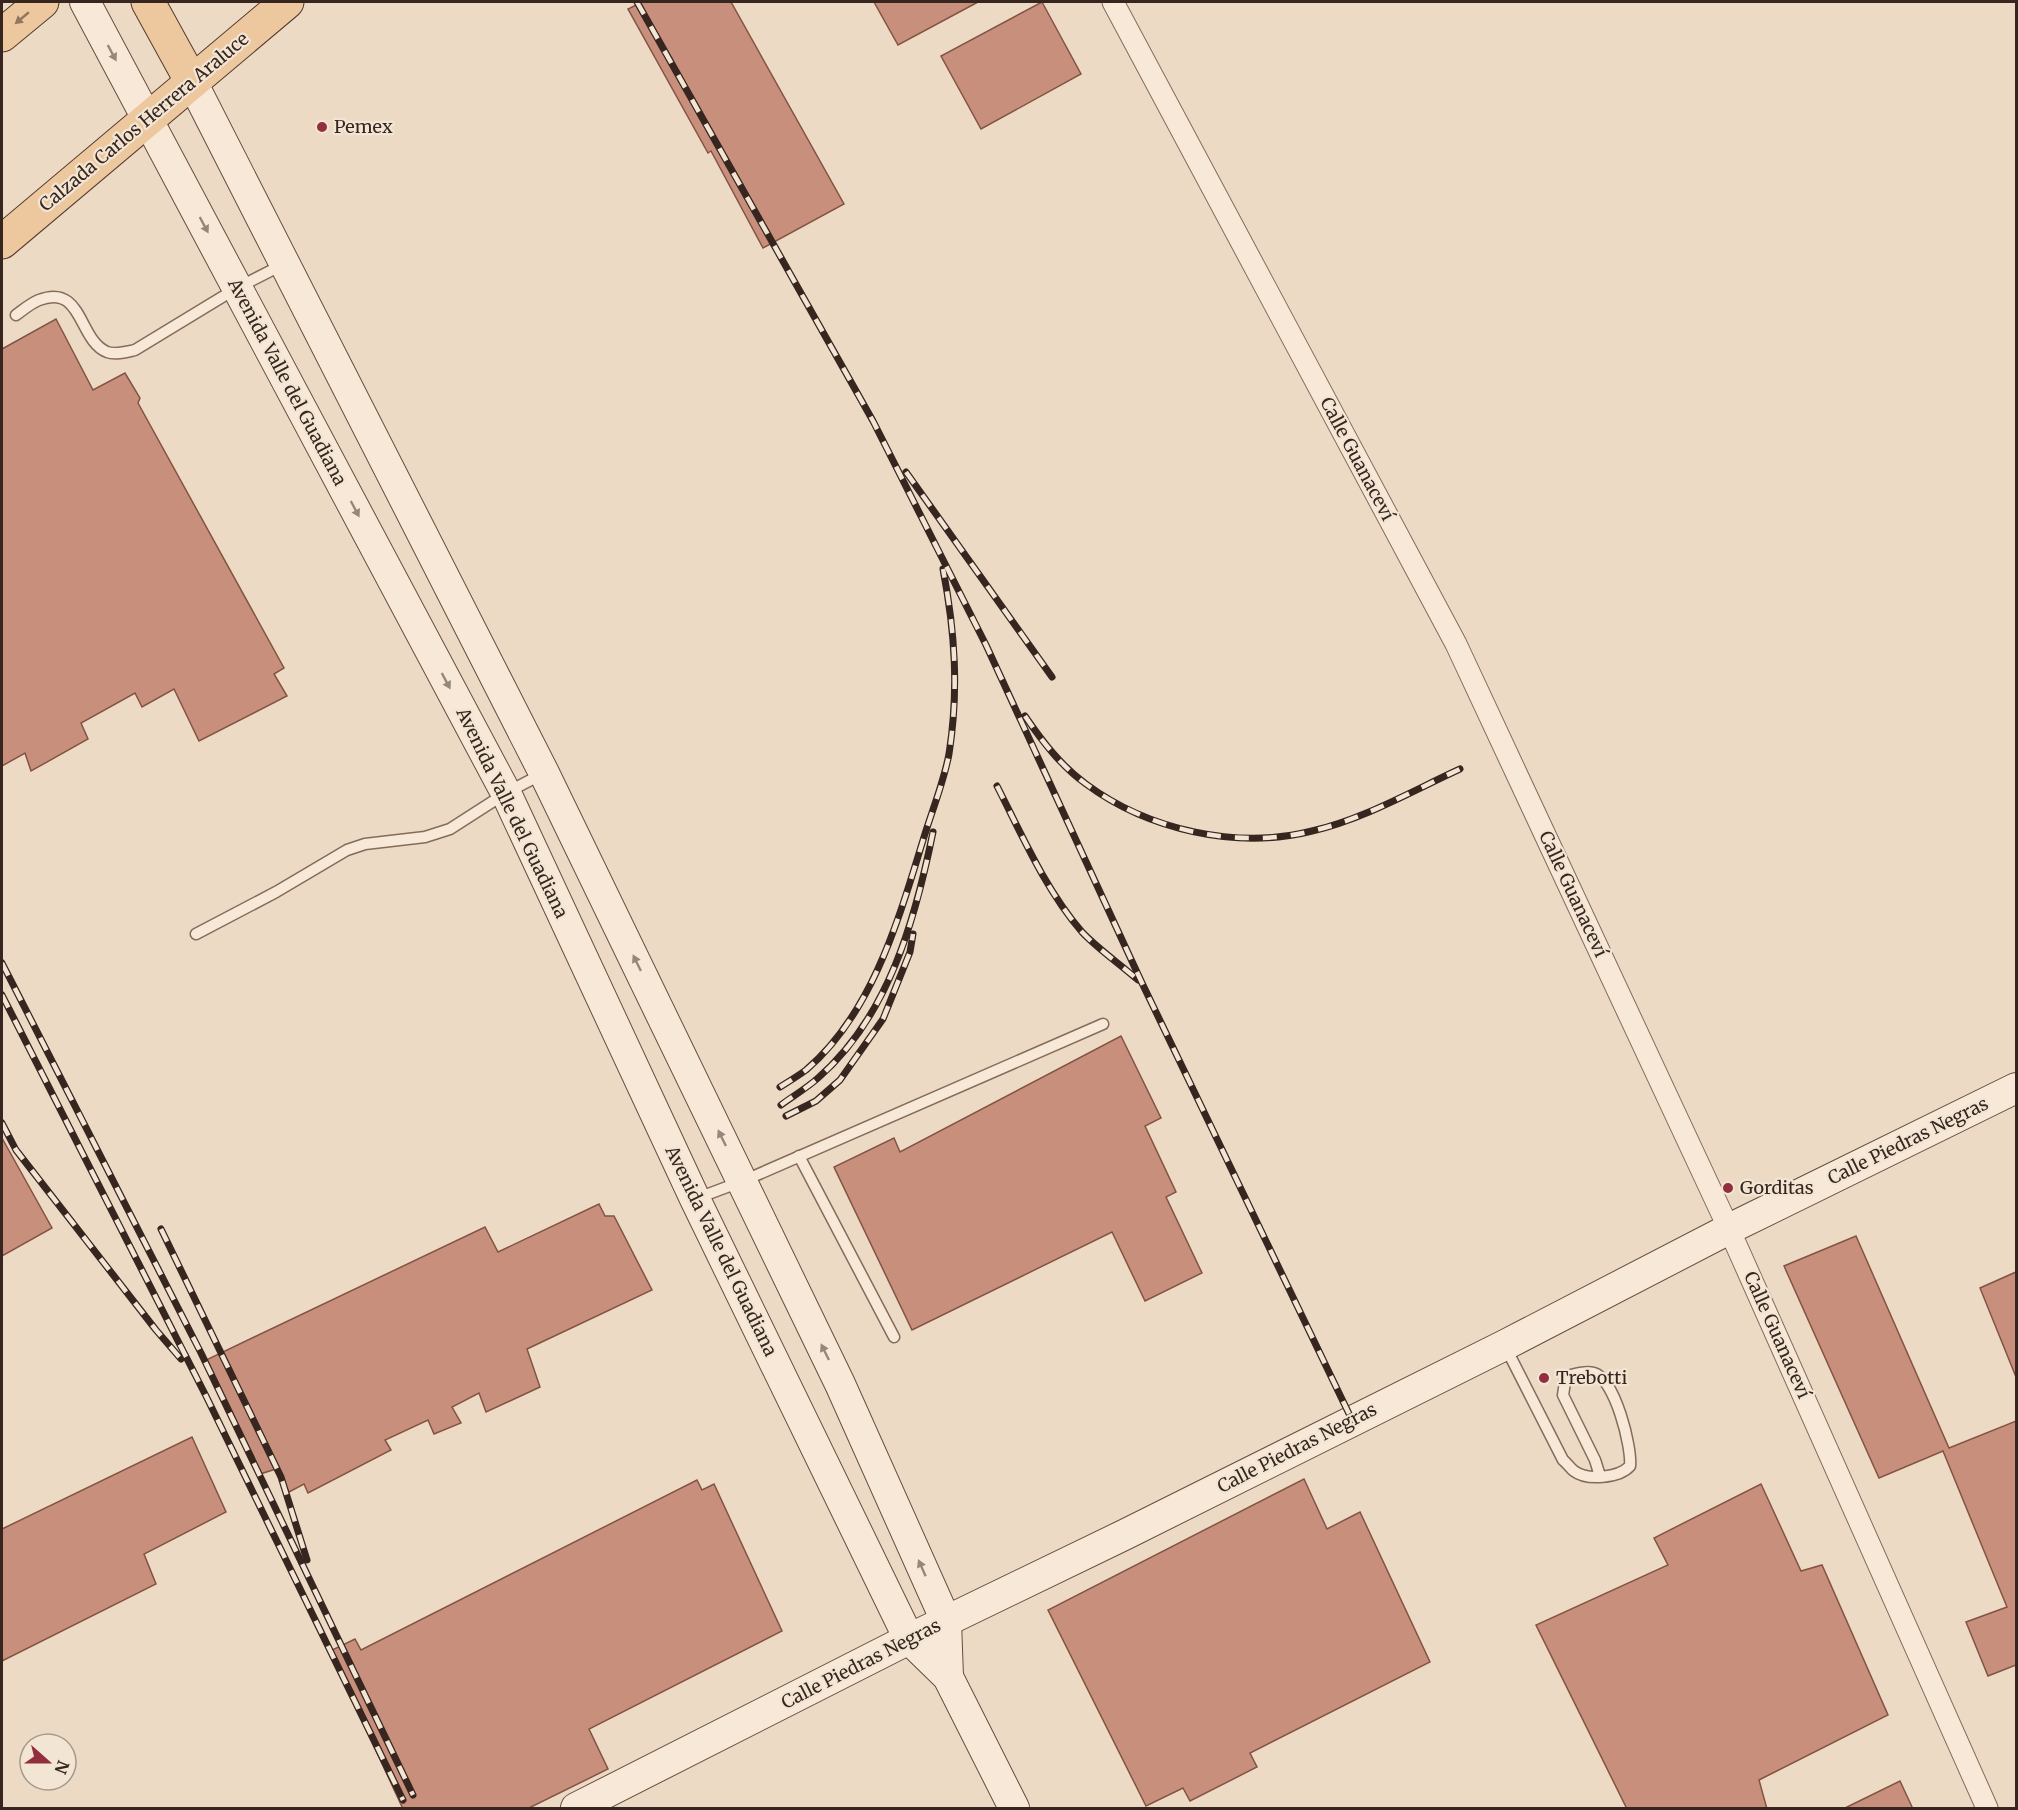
<svg xmlns="http://www.w3.org/2000/svg" width="2018" height="1810" font-family="Merriweather,serif">
  <style>
    .building { fill: #c8907c; stroke: #835343; stroke-width: 1.5 }
    .lines { fill: none; stroke-linecap: round; stroke-linejoin: round }
    .lane-casing { stroke: #856b5b; stroke-width: 13 }
    .street-casing { stroke: #856b5b; stroke-width: 23 }
    .secondary-casing { stroke: #674d3f; stroke-width: 32 }
    .primary-casing { stroke: #533b2f; stroke-width: 35 }
    .lane { stroke: #f7e8d7; stroke-width: 10 }
    .street { stroke: #f7e8d7; stroke-width: 21 }
    .secondary { stroke: #f7e8d7; stroke-width: 30 }
    .primary { stroke: #edc89e; stroke-width: 33 }
    .rail-casing { stroke: #36261f; stroke-width: 7 }
    .rail { stroke: #f3e5d3; stroke-width: 4.5; stroke-dasharray: 14; stroke-linecap: butt }
    .oneway { fill: #92775e }
    .oneway2 { fill: #96877b }
    .poi-dot { fill: #912f3e; stroke: #f3e5d3; stroke-width: 2 }
    .labels { text-anchor: middle; stroke-width: 4.5; stroke-linejoin: round; paint-order: stroke }
    .street-label { font-size: 18px; fill: #36261f; stroke: #f3e5d3 }
    .poi-label { font-size: 18px; fill: #36261f; stroke: #f3e5d3; text-anchor: start }
  </style>
  <rect width="100%" height="100%" fill="#ecdac4"/>
  <g class="building">
    <polygon points="642,2 731,2 844,204 763,248 711,151 708,153 628,9"/>
    <polygon points="874,2 978,2 898,45"/>
    <polygon points="1042,2 1081,74 981,129 941,56"/>
    <polygon points="56,319 93,390 125,373 140,398 138,403 284,668 274,674 287,696 199,741 174,689 142,707 135,693 81,723 88,739 31,771 25,753 2,766 2,349"/>
    <polygon points="1121,1036 1161,1118 1145,1126 1176,1192 1166,1197 1202,1273 1145,1301 1112,1232 912,1330 834,1167 894,1138 900,1152"/>
    <polygon points="2,1138 52,1228 2,1256"/>
    <polygon points="599,1204 605,1216 614,1216 652,1290 527,1349 540,1387 486,1412 479,1393 452,1407 461,1423 434,1434 428,1420 385,1440 391,1450 308,1493 304,1484 289,1492 276,1469 257,1475 204,1361 485,1227 498,1252"/>
    <polygon points="1856,1236 1949,1448 2016,1421 2016,1665 1988,1676 1966,1622 2007,1607 1943,1451 1879,1478 1784,1266"/>
    <polygon points="2016,1272 2016,1377 1980,1288"/>
    <polygon points="192,1437 226,1512 144,1554 156,1584 2,1661 2,1529"/>
    <polygon points="1304,1479 1327,1529 1360,1512 1430,1662 1250,1753 1257,1767 1190,1801 1183,1788 1146,1806 1048,1610"/>
    <polygon points="697,1480 702,1490 714,1484 782,1631 589,1729 608,1769 527,1809 403,1809 330,1651 355,1639 361,1650"/>
    <polygon points="1761,1484 1801,1571 1822,1565 1888,1715 1759,1780 1767,1809 1627,1809 1536,1625 1668,1565 1654,1538"/>
    <polygon points="1900,1781 1913,1809 1843,1809"/>
  </g>
  <g class="lines">
    <g class="lane-casing">
      <g id="lane">
        <path d="M 16,315 C 23,310 31,303 39,300 C 83,283 78,340 107,352 C 115,355 126,352 135,350 L 237,288 L 284,264"/>
        <polyline points="196,934 276,892 347,850 365,844 425,837 450,829 506,793 542,774"/>
        <polyline points="799,1156 894,1337"/>
        <polyline points="695,1199 743,1181 1103,1024"/>
        <path d="M 1506,1348 L 1563,1460 C 1567,1463 1570,1468 1574,1471 C 1587,1481 1619,1478 1630,1466 C 1632,1447 1615,1379 1594,1373 C 1587,1371 1578,1373 1571,1375 L 1565,1382 L 1563,1395 L 1595,1460 L 1600,1476"/>
      </g>
    </g>
    <g class="street-casing">
      <polyline id="street" points="1113,2 1456,644 1729,1229 1987,1808"/>
    </g>
    <g class="secondary-casing">
      <g id="secondary">
        <polyline points="85,2 506,793 695,1199 909,1639 948,1677 1014,1808"/>
        <polyline points="192,82 544,773 840,1384 946,1621 948,1677"/>
        <polyline points="576,1808 909,1639 1126,1534 1505,1345 1729,1229 2016,1088"/>
      </g>
    </g>
    <g class="primary-casing">
      <g id="primary">
        <polyline points="148,2 192,82"/>
        <polyline points="2,35 42,2"/>
        <polyline points="2,242 287,2"/>
      </g>
    </g>
    <use href="#lane" class="lane"/>
    <use href="#street" class="street"/>
    <use href="#secondary" class="secondary"/>
    <use href="#primary" class="primary"/>
    <g class="rail-casing">
      <g id="rail">
        <polyline points="637,2 873,421 986,645 1142,983 1352,1420"/>
        <polyline points="906,472 1052,677"/>
        <path d="M 1025,716 C 1042,741 1061,766 1086,784 C 1148,830 1237,850 1312,831 C 1364,819 1412,791 1460,769"/>
        <path d="M 997,786 C 1022,835 1045,889 1082,932 C 1098,949 1120,964 1138,980"/>
        <polyline points="2,963 201,1353 413,1795"/>
        <polyline points="2,995 206,1396 403,1800"/>
        <path d="M 780,1087 C 788,1082 798,1076 806,1070 C 873,1013 899,918 924,837 C 932,811 944,781 949,754 C 959,690 955,632 943,569"/>
        <path d="M 781,1105 C 793,1096 807,1088 818,1078 C 888,1017 915,921 933,832"/>
        <polyline points="786,1116 816,1101 840,1080 883,1019 910,952 913,934"/>
        <polyline points="2,1123 16,1150 156,1330 181,1359"/>
        <polyline points="161,1229 281,1477 307,1560"/>
      </g>
    </g>
    <use href="#rail" class="rail"/>
  </g>
  <defs><path id="oneway-solid" d="M-6-.8H1V-3.2L6.5 0L1 3.2V.8H-6Z" transform="scale(1.5)"/></defs>
  <use class="oneway" href="#oneway-solid" transform="translate(22 18) rotate(140)"/>
  <g class="oneway2">
    <use href="#oneway-solid" transform="translate(112 53) rotate(62)"/>
    <use href="#oneway-solid" transform="translate(204 225) rotate(62)"/>
    <use href="#oneway-solid" transform="translate(355 509) rotate(62)"/>
    <use href="#oneway-solid" transform="translate(446 681) rotate(62)"/>
    <use href="#oneway-solid" transform="translate(637 963) rotate(-116)"/>
    <use href="#oneway-solid" transform="translate(722 1138) rotate(-116)"/>
    <use href="#oneway-solid" transform="translate(825 1352) rotate(-116)"/>
    <use href="#oneway-solid" transform="translate(922 1568) rotate(-114)"/>
  </g>
  <g class="poi-dot">
    <circle cx="322" cy="127" r="6"/>
    <circle cx="1728" cy="1188" r="6"/>
    <circle cx="1544" cy="1378" r="6"/>
  </g>
  <g class="labels">
    <g class="street-label">
      <text transform="translate(144 122) rotate(-40)" y="6">Calzada Carlos Herrera Araluce</text>
      <text transform="translate(287 382) rotate(62)" y="6">Avenida Valle del Guadiana</text>
      <text transform="translate(1357 459) rotate(62)" y="6">Calle Guanaceví</text>
      <text transform="translate(512 813) rotate(64)" y="6">Avenida Valle del Guadiana</text>
      <text transform="translate(1573 894) rotate(65)" y="6">Calle Guanaceví</text>
      <text transform="translate(1908 1141) rotate(-26)" y="6">Calle Piedras Negras</text>
      <text transform="translate(721 1251) rotate(64)" y="6">Avenida Valle del Guadiana</text>
      <text transform="translate(1777 1335) rotate(66)" y="6">Calle Guanaceví</text>
      <text transform="translate(1297 1448) rotate(-27)" y="6">Calle Piedras Negras</text>
      <text transform="translate(861 1664) rotate(-27)" y="6">Calle Piedras Negras</text>
    </g>
    <g class="poi-label">
      <text x="334" y="133">Pemex</text>
      <text x="1740" y="1194">Gorditas</text>
      <text x="1556" y="1384">Trebotti</text>
    </g>
  </g>
  <rect width="2018" height="1810" fill="none" stroke="#36261f" stroke-width="6"/>
  <g transform="translate(48 1762) rotate(111)"><circle r="28" fill="#f3e5d3" stroke="#a7998b" stroke-width="1.5"/>
  <path d="M0-4.5L10 22L0 15L-10 22Z" fill="#912f3e"/>
  <text y="-9" font-size="16" font-weight="bold" text-anchor="middle" fill="#36261f">N</text>
  </g>
</svg>
